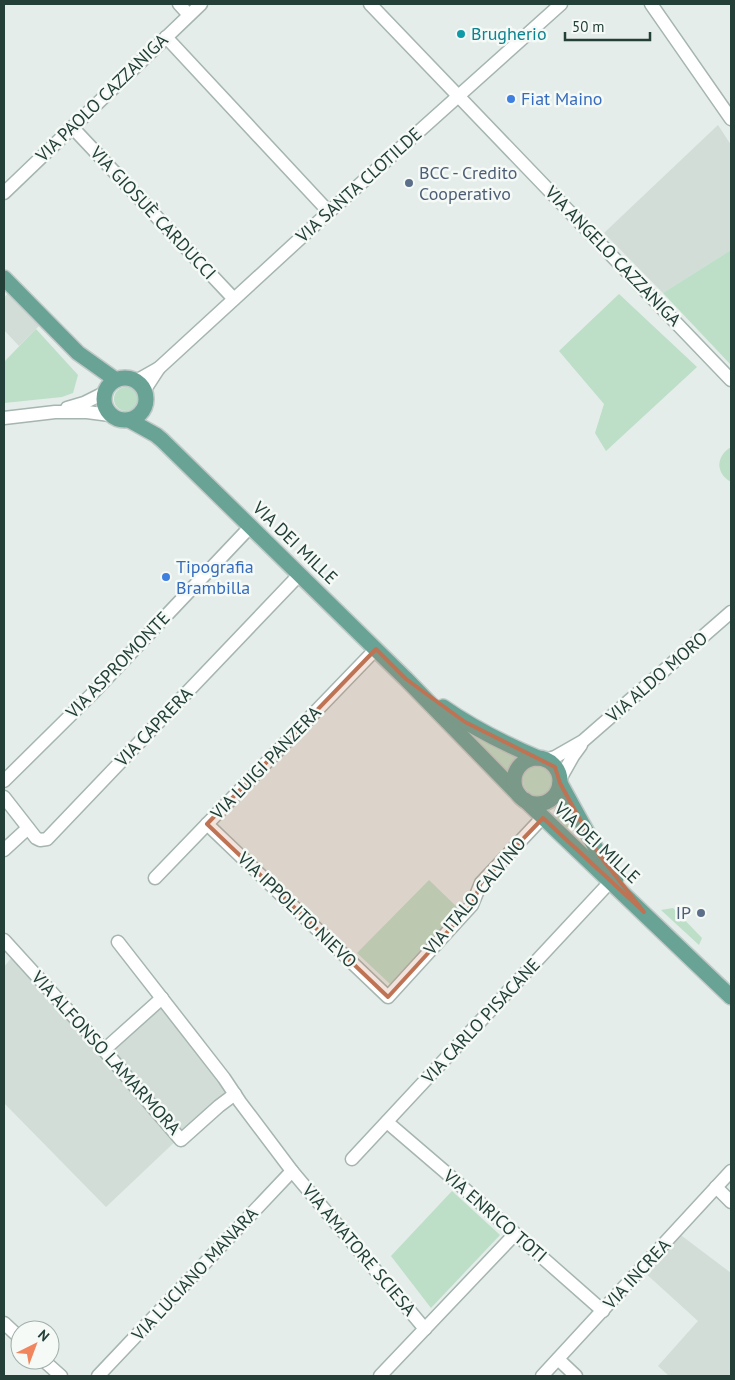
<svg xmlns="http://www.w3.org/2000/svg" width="735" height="1380" font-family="'PT Sans',sans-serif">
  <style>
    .built { fill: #d2ddd8 }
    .green { fill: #bddec7 }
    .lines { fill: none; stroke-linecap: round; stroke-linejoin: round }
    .minor-casing { stroke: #a6b5b0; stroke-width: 15 }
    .major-casing { stroke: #c1c9c7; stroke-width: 18 }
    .minor { stroke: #fff; stroke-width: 12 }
    .major { stroke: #69a395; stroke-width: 15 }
    .marked { fill: #be7454; fill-opacity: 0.2; stroke: #be7454; stroke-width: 4; stroke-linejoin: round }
    .culture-dot { fill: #0f9aa8; stroke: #f5faf7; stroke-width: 2 }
    .shop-dot { fill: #3f7fe0; stroke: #f5faf7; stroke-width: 2 }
    .service-dot { fill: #5c6f8a; stroke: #f5faf7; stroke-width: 2 }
    .labels { text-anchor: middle; stroke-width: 5; stroke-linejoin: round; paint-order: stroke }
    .culture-label { font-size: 18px; fill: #0d838f; stroke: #f5faf7; text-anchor: start }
    .street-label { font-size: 18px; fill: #233f38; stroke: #f5faf7 }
    .shop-label { font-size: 18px; fill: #366cbe; stroke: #f5faf7; text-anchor: start }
    .service-label { font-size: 18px; fill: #4e5e75; stroke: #f5faf7; text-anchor: start }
  </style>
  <rect width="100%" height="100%" fill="#e4ede9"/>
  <g class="built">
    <polygon points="718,125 731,145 731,250 663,293 604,233"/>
    <polygon points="11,289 44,321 19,346 4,330 4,298"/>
    <polygon points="12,957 100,1056 161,1002 232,1093 182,1135 106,1207 4,1103 4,967"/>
    <polygon points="678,1233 731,1273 731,1376 669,1376 658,1366 698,1321 643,1271"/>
  </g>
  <g class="green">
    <polygon points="731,250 731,365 663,293"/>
    <polygon points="619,294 697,367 606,451 595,433 604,404 559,351"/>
    <polygon points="36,329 78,375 73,393 62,397 4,403 4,362"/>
    <circle cx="126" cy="399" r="12"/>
    <path d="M 731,447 L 731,482 C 715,473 716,456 731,447 Z"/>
    <polygon points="460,726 519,755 520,758 515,764 512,772 509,773 466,733"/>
    <circle cx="539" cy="780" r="16"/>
    <path d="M 562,798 L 577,821 L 565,829 L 554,817 C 553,809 557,804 562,798 Z"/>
    <polygon points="429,880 459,909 390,984 357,953"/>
    <polygon points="673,908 702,938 699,945 661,910"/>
    <polygon points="452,1191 500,1235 431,1308 391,1256"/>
  </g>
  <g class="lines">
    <g class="minor-casing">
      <g id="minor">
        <polyline points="179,4 189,15"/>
        <polyline points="370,4 731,380"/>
        <polyline points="651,4 731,119"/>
        <polyline points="166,37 329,212"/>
        <polyline points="72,127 234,299"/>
        <polyline points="4,193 201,4"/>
        <polyline points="136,381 159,368"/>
        <polyline points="144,391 159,368 329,212 561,4"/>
        <polyline points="67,408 84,403 104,393"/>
        <polyline points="4,418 55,412 87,412 110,415"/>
        <polyline points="545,760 555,757 583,741 731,612"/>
        <polyline points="560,779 573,756 581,745"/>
        <polyline points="4,781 92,694 251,526"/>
        <polyline points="4,797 36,838 40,840 47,839 300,574"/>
        <polyline points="207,824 388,997 472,905 481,883 542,818"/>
        <polyline points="4,850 28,828"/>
        <polyline points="155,878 376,649"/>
        <polyline points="4,940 104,1050 181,1140 219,1106 235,1094"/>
        <polyline points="118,942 224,1078 240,1102 292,1171 425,1329"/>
        <polyline points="104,1050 162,998"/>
        <polyline points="387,1122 443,1170 603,1311"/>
        <polyline points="352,1159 610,882"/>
        <polyline points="716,1187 731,1202"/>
        <polyline points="4,1323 20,1338"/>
        <polyline points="558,1359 576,1376"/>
        <polyline points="43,1360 61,1376"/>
        <polyline points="98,1376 292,1171"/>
        <polyline points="380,1376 515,1234"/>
        <polyline points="542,1376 731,1171"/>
      </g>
    </g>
    <g class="major-casing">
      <g id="major">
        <polyline points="4,278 78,353 116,380"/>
        <circle cx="125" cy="399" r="21"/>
        <polyline points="129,420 156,435 162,440 406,679 519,795"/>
        <path d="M 443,707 C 473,728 505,744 538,758"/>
        <circle cx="537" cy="781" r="23"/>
        <polyline points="560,783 600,856 616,878"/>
        <polyline points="525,800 731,997"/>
      </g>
    </g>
    <use href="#minor" class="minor"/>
    <use href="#major" class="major"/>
  </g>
  <path class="marked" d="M 376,649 L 406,679 L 465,722 L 555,767 L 560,783 L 600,856 L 644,912 L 543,818 L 481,883 L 472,905 L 388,997 L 207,824 Z"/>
  <circle class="culture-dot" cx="461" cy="34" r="5"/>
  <g class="shop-dot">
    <circle cx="511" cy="99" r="5"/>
    <circle cx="166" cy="577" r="5"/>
  </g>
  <g class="service-dot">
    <circle cx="409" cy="183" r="5"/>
    <circle cx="701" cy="913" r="5"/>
  </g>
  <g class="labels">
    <g class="culture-label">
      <text x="471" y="40">Brugherio</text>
    </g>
    <g class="street-label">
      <text transform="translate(102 98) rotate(-44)" y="6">VIA PAOLO CAZZANIGA</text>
      <text transform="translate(359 185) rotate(-42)" y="6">VIA SANTA CLOTILDE</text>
      <text transform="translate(153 213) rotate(47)" y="6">VIA GIOSUÈ CARDUCCI</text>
      <text transform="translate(613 256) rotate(46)" y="6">VIA ANGELO CAZZANIGA</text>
      <text transform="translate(295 543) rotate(44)" y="6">VIA DEI MILLE</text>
      <text transform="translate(118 665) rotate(-46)" y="6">VIA ASPROMONTE</text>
      <text transform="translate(657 677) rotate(-41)" y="6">VIA ALDO MORO</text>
      <text transform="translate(154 727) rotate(-46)" y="6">VIA CAPRERA</text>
      <text transform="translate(266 763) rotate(-46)" y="6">VIA LUIGI PANZERA</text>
      <text transform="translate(597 843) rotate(43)" y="6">VIA DEI MILLE</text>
      <text transform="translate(475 896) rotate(-50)" y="6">VIA ITALO CALVINO</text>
      <text transform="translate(297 910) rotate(44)" y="6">VIA IPPOLITO NIEVO</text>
      <text transform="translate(481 1021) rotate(-47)" y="6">VIA CARLO PISACANE</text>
      <text transform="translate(106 1053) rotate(48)" y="6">VIA ALFONSO LAMARMORA</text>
      <text transform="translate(495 1216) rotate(41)" y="6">VIA ENRICO TOTI</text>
      <text transform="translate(359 1250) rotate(50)" y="6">VIA AMATORE SCIESA</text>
      <text transform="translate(195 1274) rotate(-47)" y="6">VIA LUCIANO MANARA</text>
      <text transform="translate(637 1274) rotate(-47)" y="6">VIA INCREA</text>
    </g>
    <g class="shop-label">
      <text x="521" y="105">Fiat Maino</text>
      <text x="176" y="573">Tipografia<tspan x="176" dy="21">Brambilla</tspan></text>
    </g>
    <g class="service-label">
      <text x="419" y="179">BCC - Credito<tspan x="419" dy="21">Cooperativo</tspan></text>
      <text x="691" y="919" text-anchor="end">IP</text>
    </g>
  </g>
  <rect width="735" height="1380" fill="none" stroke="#233f38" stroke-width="10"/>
  <g transform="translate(35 1345) rotate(42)"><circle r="24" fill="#f5faf7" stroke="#a1afab"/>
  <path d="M0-4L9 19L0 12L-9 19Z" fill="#f1865e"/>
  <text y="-8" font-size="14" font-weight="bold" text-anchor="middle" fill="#233f38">N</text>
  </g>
  <path d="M565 32v8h85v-8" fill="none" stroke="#233f38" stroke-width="2.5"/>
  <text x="572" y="32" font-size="15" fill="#233f38" stroke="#f5faf7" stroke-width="4" paint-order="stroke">50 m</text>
</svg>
